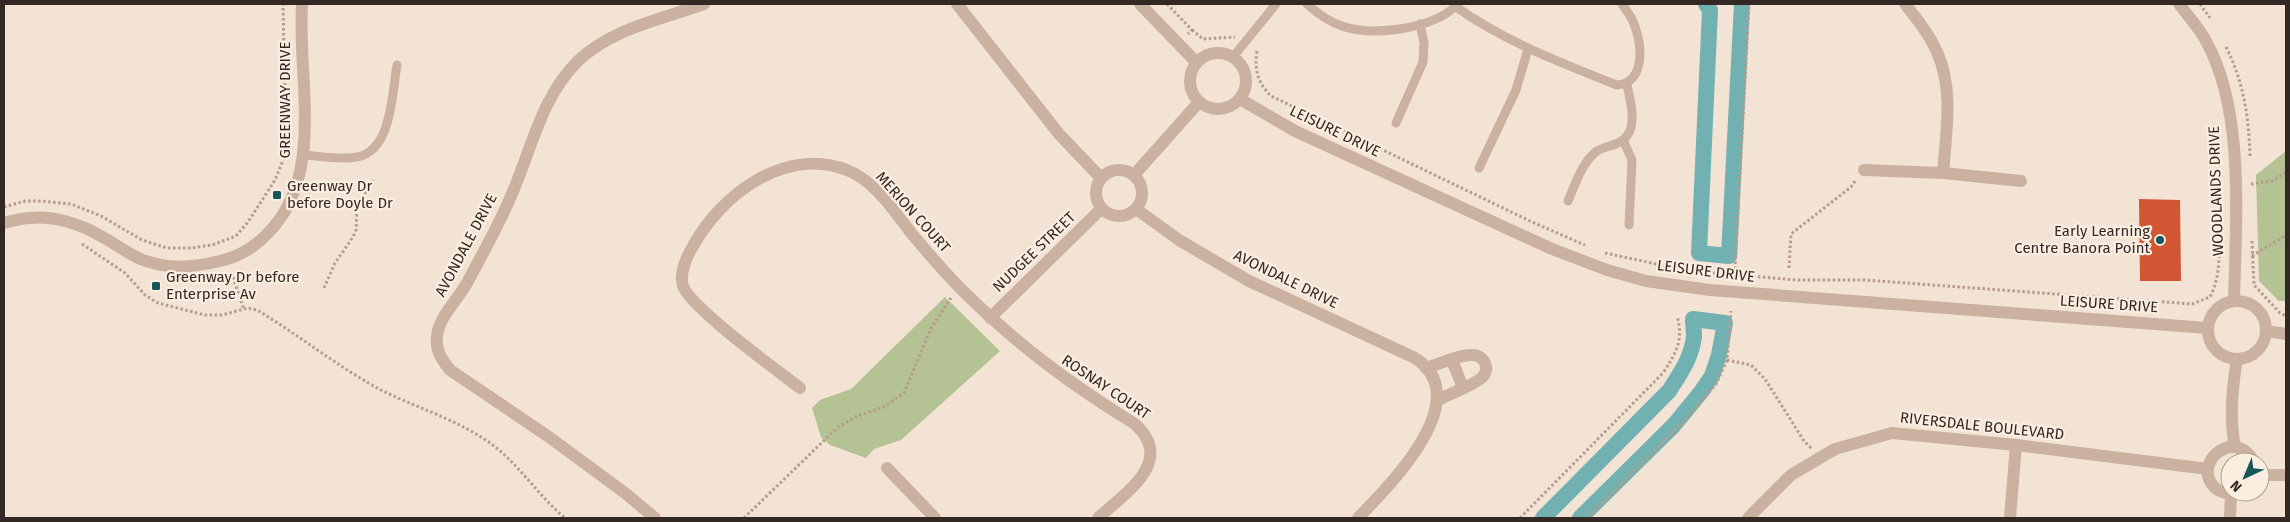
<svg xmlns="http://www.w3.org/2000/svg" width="2290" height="522" font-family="'Fira Sans',sans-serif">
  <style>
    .green { fill: #b4c294 }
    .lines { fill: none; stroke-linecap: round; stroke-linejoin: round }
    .canal { stroke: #71b1b1; stroke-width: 16 }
    .building { fill: #d05634 }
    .path { stroke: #b79c8a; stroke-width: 3; stroke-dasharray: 2.5 2.5; stroke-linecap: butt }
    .service { stroke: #cbb2a0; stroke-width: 9 }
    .minor { stroke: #cbb2a0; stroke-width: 12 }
    .tertiary { stroke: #cbb2a0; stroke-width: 12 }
    .poi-dot { fill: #165658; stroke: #faeee0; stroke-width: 2 }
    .labels { text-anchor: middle; stroke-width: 4.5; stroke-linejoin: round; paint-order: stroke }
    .street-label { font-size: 15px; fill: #342824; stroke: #faeee0 }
    .poi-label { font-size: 15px; fill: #342824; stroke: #faeee0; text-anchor: start }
  </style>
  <rect width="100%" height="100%" fill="#f2e3d4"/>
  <g class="green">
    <polygon points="2286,151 2286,301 2279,301 2259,281 2256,175"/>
    <polygon points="945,297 1000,351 901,440 874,449 866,458 830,445 821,437 812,408 820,400 851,389"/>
  </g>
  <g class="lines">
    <g class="canal">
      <polyline points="1706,4 1710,10 1699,253 1729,256 1742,4"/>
      <path d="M 1543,518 L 1669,391 C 1680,374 1692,357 1694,336 C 1694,330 1693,325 1693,319 L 1725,323 L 1719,355 L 1712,376 L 1701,392 L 1674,425 L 1580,518"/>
    </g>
  </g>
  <polygon class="building" points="2139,199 2180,200 2181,281 2140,281"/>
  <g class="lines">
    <g class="path">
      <polyline points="1167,4 1192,30 1188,34"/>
      <polyline points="2200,4 2210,18"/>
      <polyline points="1192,30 1203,39 1235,37"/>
      <path d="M 2226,47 C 2244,82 2249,119 2250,157"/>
      <path d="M 1257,51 C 1254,70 1258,83 1271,96 L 1530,221 L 1585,245"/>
      <polyline points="2251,184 2272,181 2286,172"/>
      <polyline points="4,207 25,201 41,201 71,204 101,216 142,240 167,248 191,248 212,245 236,236 248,222 275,180 286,153 283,4"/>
      <polyline points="2252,241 2254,285 2280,313 2286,316"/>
      <path d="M 82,244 L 125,273 L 145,295 L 158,303 L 205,315 L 222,315 L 248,308 L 257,310 C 299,335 338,367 381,390 C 415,407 452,418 484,439 C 516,459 536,494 565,518"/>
      <path d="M 1605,253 L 1689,271 L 1797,280 L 1865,280 L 2192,304 L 2210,297 C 2223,273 2218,242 2219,216"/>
      <polyline points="2252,256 2286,235"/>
      <polyline points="1789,268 1791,234 1851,187 1856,180"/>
      <polyline points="1735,269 1749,4"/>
      <polyline points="233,277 244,310"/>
      <polyline points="324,288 335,263 353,237 356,230 357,207 373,180"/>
      <polyline points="1727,360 1751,365 1765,379 1804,441 1812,449"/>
      <polyline points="744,518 838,427 857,416 884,407 904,393 931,328 951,298"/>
      <path d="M 1520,518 L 1663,373 C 1676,353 1684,340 1677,316"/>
      <polyline points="1587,518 1687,418 1716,384 1727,360 1731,311"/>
    </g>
    <g class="service">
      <path d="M 1307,4 C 1317,13 1329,22 1342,26 C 1374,37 1434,29 1458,4"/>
      <path d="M 1456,7 C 1506,42 1561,63 1617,85 C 1646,83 1642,44 1634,24 C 1632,17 1626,10 1622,4"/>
      <polyline points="1233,57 1276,4"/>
      <polyline points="1396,123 1423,62 1424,43 1420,24"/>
      <polyline points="1623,140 1632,160 1629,225"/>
      <path d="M 303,155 C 320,156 340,160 357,157 C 392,151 392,93 397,65"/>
      <polyline points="1479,168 1516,90 1528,49"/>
      <path d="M 1568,201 C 1575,185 1582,162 1597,151 C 1605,146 1616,146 1623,140 C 1639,127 1630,101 1627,85"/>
    </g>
    <g class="minor">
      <polyline points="957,4 1059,134 1101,178"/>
      <path d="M 1905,4 C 1917,19 1929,34 1937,52 C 1954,89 1946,133 1943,173"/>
      <circle cx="1119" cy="193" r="23"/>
      <polyline points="1864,170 1943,173 2021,181"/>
      <polyline points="1134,175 1199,102"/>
      <path d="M 1136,209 L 1179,240 L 1249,281 L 1413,357 C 1480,396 1389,486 1358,518"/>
      <polyline points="990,318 1101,209"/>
      <polyline points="1452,360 1463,388"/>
      <path d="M 1426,368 C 1440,364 1457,355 1471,355 C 1485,354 1492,371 1480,379 C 1468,388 1451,393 1438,400"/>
      <path d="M 800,388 C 777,370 691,308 683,286 C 679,273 686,258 693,246 C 721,195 785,146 847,170 C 875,181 894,211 912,234 C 928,253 944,272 961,289 C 1016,344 1070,384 1135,424 C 1176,462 1125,493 1098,518"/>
      <path d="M 2235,447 C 2229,418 2232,388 2237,359"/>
      <polyline points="887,468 935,518"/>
      <polyline points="2260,475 2286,475"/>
      <path d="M 2241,492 C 2234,495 2225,494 2218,490 C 2187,467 2234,424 2254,462"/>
      <path d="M 655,518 L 625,493 L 549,437 L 450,370 C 442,360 435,350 437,336 C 439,316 459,299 468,281 C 483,253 499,225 511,196 C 531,151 541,97 578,61 C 611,29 662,19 704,4"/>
      <polyline points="1748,518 1791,475 1835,449 1892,433 2016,445 2208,469"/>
      <polyline points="2010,518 2016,445"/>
      <polyline points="2230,518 2231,494"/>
    </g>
    <g class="tertiary">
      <polyline points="1140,4 1196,62"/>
      <path d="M 2179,4 C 2188,16 2199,28 2206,41 C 2245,111 2236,221 2234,300"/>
      <circle cx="1218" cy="81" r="28"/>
      <polyline points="1240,99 1295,131 1552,249 1607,270 1646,281 1710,290 2207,328"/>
      <path d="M 4,223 C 12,221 21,218 30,218 C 52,215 80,224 99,235 C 112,242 125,251 138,258 C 166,270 191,268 220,261 C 238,257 255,247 268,233 C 326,175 297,77 302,4"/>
      <circle cx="2237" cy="330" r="29"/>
      <polyline points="2267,331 2286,334"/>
    </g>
  </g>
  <g class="poi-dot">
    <rect x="272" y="190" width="10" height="10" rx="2.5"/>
    <circle cx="2160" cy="240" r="5"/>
    <rect x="151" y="281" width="10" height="10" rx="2.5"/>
  </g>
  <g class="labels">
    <g class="street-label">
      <text transform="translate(285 100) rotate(-90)" y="5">GREENWAY DRIVE</text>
      <text transform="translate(1335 131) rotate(26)" y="5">LEISURE DRIVE</text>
      <text transform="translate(2216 191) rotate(-92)" y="5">WOODLANDS DRIVE</text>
      <text transform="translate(913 212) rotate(48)" y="5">MERION COURT</text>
      <text transform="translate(466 245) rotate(-62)" y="5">AVONDALE DRIVE</text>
      <text transform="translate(1034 252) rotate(-44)" y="5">NUDGEE STREET</text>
      <text transform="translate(1706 271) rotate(7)" y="5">LEISURE DRIVE</text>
      <text transform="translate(1286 279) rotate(26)" y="5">AVONDALE DRIVE</text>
      <text transform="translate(2109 304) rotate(4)" y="5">LEISURE DRIVE</text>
      <text transform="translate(1106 387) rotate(34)" y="5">ROSNAY COURT</text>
      <text transform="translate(1982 426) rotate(6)" y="5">RIVERSDALE BOULEVARD</text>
    </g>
    <g class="poi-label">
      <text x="287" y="191">Greenway Dr<tspan x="287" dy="17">before Doyle Dr</tspan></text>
      <text x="2150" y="236" text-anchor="end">Early Learning<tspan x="2150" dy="17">Centre Banora Point</tspan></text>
      <text x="166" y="282">Greenway Dr before<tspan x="166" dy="17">Enterprise Av</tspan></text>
    </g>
  </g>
  <rect width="2290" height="522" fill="none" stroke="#342824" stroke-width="10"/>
  <g transform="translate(2245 477) rotate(224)"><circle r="24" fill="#faeee0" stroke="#ab9f95"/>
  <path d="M0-4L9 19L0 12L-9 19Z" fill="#165658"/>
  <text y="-8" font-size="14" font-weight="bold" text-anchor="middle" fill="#342824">N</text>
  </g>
</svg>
